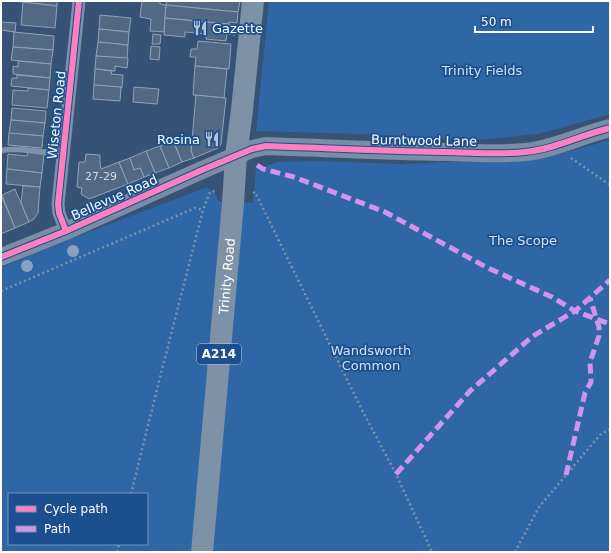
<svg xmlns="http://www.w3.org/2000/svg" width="611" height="553" font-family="'DejaVu Sans',sans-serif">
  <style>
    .green { fill: #2f66a5; fill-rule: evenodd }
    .building { fill: #526984; stroke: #92a2b6 }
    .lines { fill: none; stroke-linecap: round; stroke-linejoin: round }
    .path { stroke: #7d92a8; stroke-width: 2.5; stroke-dasharray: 2 3; stroke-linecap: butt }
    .lane { stroke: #7d92a8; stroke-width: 6 }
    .street { stroke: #7d92a8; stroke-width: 13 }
    .secondary { stroke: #798da4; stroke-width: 18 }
    .highway { stroke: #7e92a7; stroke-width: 22 }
    .quiet { stroke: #d193ec; stroke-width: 5; stroke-dasharray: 10 5; stroke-linecap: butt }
    .cycleway-casing { stroke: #1b4f8f; stroke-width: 8 }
    .cycleway { stroke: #ff80c0; stroke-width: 6 }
    .tree { fill: #8aa2be }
    .labels { text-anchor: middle; stroke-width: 3.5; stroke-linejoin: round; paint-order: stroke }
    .number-label { font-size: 11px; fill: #d4dae0 }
    .shield { fill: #1b4f8f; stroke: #bbcadd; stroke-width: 1 }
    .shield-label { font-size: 12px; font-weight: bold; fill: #fff }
    .poi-label { font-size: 13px; fill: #fff; stroke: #1b4f8f; text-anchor: start }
    .park-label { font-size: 13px; fill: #cfe3fa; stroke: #1b4f8f }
    .street-label { font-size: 13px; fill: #fff; stroke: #1b4f8f }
  </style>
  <rect width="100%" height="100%" fill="#365274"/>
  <g class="green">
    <polygon points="269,1 610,1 610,114 557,129 537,134 490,139 463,140 361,134 256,131"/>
    <path d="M 610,140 L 610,552 L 1,552 L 1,268 L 57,244 L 205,188 C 213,189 216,193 218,201 L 253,203 L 256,167 L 263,167 L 278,162 L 318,161 L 401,164 L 545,158 ZM 9,494 L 147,494 L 147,544 L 9,544 Z"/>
  </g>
  <g class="building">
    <polygon points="14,1 57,1 57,6"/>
    <polygon points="142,1 160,1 160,4 166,5 164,32 150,31 151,19 140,17"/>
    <polygon points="167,1 240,1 238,12 166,5"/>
    <polygon points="23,2 57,6 55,28 21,25"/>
    <polygon points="166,5 238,12 237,23 229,22 229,24 165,18"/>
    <polygon points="100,15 131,18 129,32 99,29"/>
    <polygon points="165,18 236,25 235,35 227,34 226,41 206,39 206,34 185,32 185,37 164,35"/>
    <polygon points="1,22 16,23 15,32 1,30"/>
    <polygon points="99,29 129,32 128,45 98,42"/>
    <polygon points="14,32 54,36 53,50 13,47"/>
    <polygon points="153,34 161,35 160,44 152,44"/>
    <polygon points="198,41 231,44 229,69 195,66 196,57 190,57 191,49 197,49"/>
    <polygon points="98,42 128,45 127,59 96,56"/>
    <polygon points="151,46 160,47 159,60 150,59"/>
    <polygon points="13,47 53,50 51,64 11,60"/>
    <polygon points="96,56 128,58 127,68 115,66 115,71 95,69"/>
    <polygon points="18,61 51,64 50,78 13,74 13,66 18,67"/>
    <polygon points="195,66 227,69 224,98 193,95"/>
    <polygon points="95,69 112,71 111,74 123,75 122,88 94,85"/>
    <polygon points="17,75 50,78 49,90 11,86 12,78 17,78"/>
    <polygon points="94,85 121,87 120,101 93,99"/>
    <polygon points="134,87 159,89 157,104 133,102"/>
    <polygon points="28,88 49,90 47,108 12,105 13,90 28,91"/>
    <polygon points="196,95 226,98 221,144 218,148 194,158 191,151"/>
    <polygon points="12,108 46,111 45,123 11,120"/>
    <polygon points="11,120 45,123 43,136 9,133"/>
    <polygon points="9,133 43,136 42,148 8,145"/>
    <polygon points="182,139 192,139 191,151 194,158 182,162 174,142"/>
    <polygon points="173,141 182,162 169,168 160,146"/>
    <polygon points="160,146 169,168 155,173 146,151"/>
    <polygon points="146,151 155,173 144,177 140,168 134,170 130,158"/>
    <polygon points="28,152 44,154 42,173 7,169 8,154 27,156"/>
    <polygon points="86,154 100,155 100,164 101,169 119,162 128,184 89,199 81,194 82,188 77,187 79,162 85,162"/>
    <polygon points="130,158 134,170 140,168 144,177 128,184 119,162"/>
    <polygon points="7,169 42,173 40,187 6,184"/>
    <polygon points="23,186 40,187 38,213 34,219 29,222 21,203"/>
    <polygon points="15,189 29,222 15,228 2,195"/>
    <polygon points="1,195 15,228 1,234"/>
  </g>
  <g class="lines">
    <g class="path">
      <polyline points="571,158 610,185"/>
      <polyline points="253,193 255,192 363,412 396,474 432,552"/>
      <polyline points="1,291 195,208 203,210"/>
      <polyline points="131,494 157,389 203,210 210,192 216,191"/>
      <polyline points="117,552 119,544"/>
      <polyline points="515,552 539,507 600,435 610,429"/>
    </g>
    <path class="lane" d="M 1,151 C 11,146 50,153 63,155"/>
    <polyline class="street" points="66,231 59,213 58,204 79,1"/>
    <path class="secondary" d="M 1,257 L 66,231 L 202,170 L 252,149 L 266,146 C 325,148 384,151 443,152 C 470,152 498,155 525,152 C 555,149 581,135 610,128"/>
    <path class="highway" id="s1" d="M 202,552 L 233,203 L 236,156 L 242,110 L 253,1"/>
    <g class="quiet">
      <polyline points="257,165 263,169 294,177 385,212 488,268 552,297 575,311 610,324"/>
      <polyline points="396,474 470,391 533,336 575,311 610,280"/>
      <polyline points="566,475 585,393 591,382 590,362 599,336 599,327 590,298"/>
    </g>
    <g class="cycleway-casing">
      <g id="cycleway">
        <polyline points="66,231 59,213 58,204 79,1"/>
        <path d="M 1,257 L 66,231 L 202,170 L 252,149 L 266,146 C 325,148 384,151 443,152 C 470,152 498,155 525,152 C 555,149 581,135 610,128"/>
      </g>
    </g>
    <use href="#cycleway" class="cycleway"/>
  </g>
  <g class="tree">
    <circle cx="73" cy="251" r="6"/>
    <circle cx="27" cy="266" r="6"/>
  </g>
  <defs>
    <g id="restaurant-bare" transform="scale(1.2)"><path d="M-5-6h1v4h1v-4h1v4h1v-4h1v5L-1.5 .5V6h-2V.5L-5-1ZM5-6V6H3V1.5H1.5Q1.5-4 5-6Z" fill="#b9c2ce" stroke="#1b4f8f" stroke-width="2.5" paint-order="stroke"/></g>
  </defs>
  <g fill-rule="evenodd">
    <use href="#restaurant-bare" x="200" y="28"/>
    <use href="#restaurant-bare" x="212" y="139"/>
  </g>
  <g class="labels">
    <g class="number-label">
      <text x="101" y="180">27-29</text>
    </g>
    <rect class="shield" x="197" y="344" width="44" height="20" rx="3"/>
    <g class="shield-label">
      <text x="219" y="358">A214</text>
    </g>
    <g class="poi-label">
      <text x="212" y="33">Gazette</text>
      <text x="200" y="144" text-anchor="end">Rosina</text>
    </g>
    <g class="park-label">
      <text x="482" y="75">Trinity Fields</text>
      <text x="523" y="245">The Scope</text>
      <text x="371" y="355">Wandsworth<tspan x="371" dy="15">Common</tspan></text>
    </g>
    <g class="street-label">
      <text transform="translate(56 115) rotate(-84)" y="5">Wiseton Road</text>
      <text transform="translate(424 140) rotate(1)" y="5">Burntwood Lane</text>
      <text transform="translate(114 197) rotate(-24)" y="5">Bellevue Road</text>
      <text dy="5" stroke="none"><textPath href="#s1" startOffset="277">Trinity Road</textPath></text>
    </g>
  </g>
  <rect width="611" height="553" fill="none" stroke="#ffffff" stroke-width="4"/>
  <rect x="8" y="493" width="140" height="52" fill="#1b4f8f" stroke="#7695bc"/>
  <rect x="16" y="506" width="20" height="6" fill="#ff80c0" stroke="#7695bc"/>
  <text x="44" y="513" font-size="12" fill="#ffffff">Cycle path</text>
  <rect x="16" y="526" width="20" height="6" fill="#d193ec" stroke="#7695bc"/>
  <text x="44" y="533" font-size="12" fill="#ffffff">Path</text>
  <path d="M475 26v6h118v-6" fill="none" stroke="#ffffff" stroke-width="2"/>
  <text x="481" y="26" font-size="12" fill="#ffffff" stroke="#1b4f8f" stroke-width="3" paint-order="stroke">50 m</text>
</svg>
